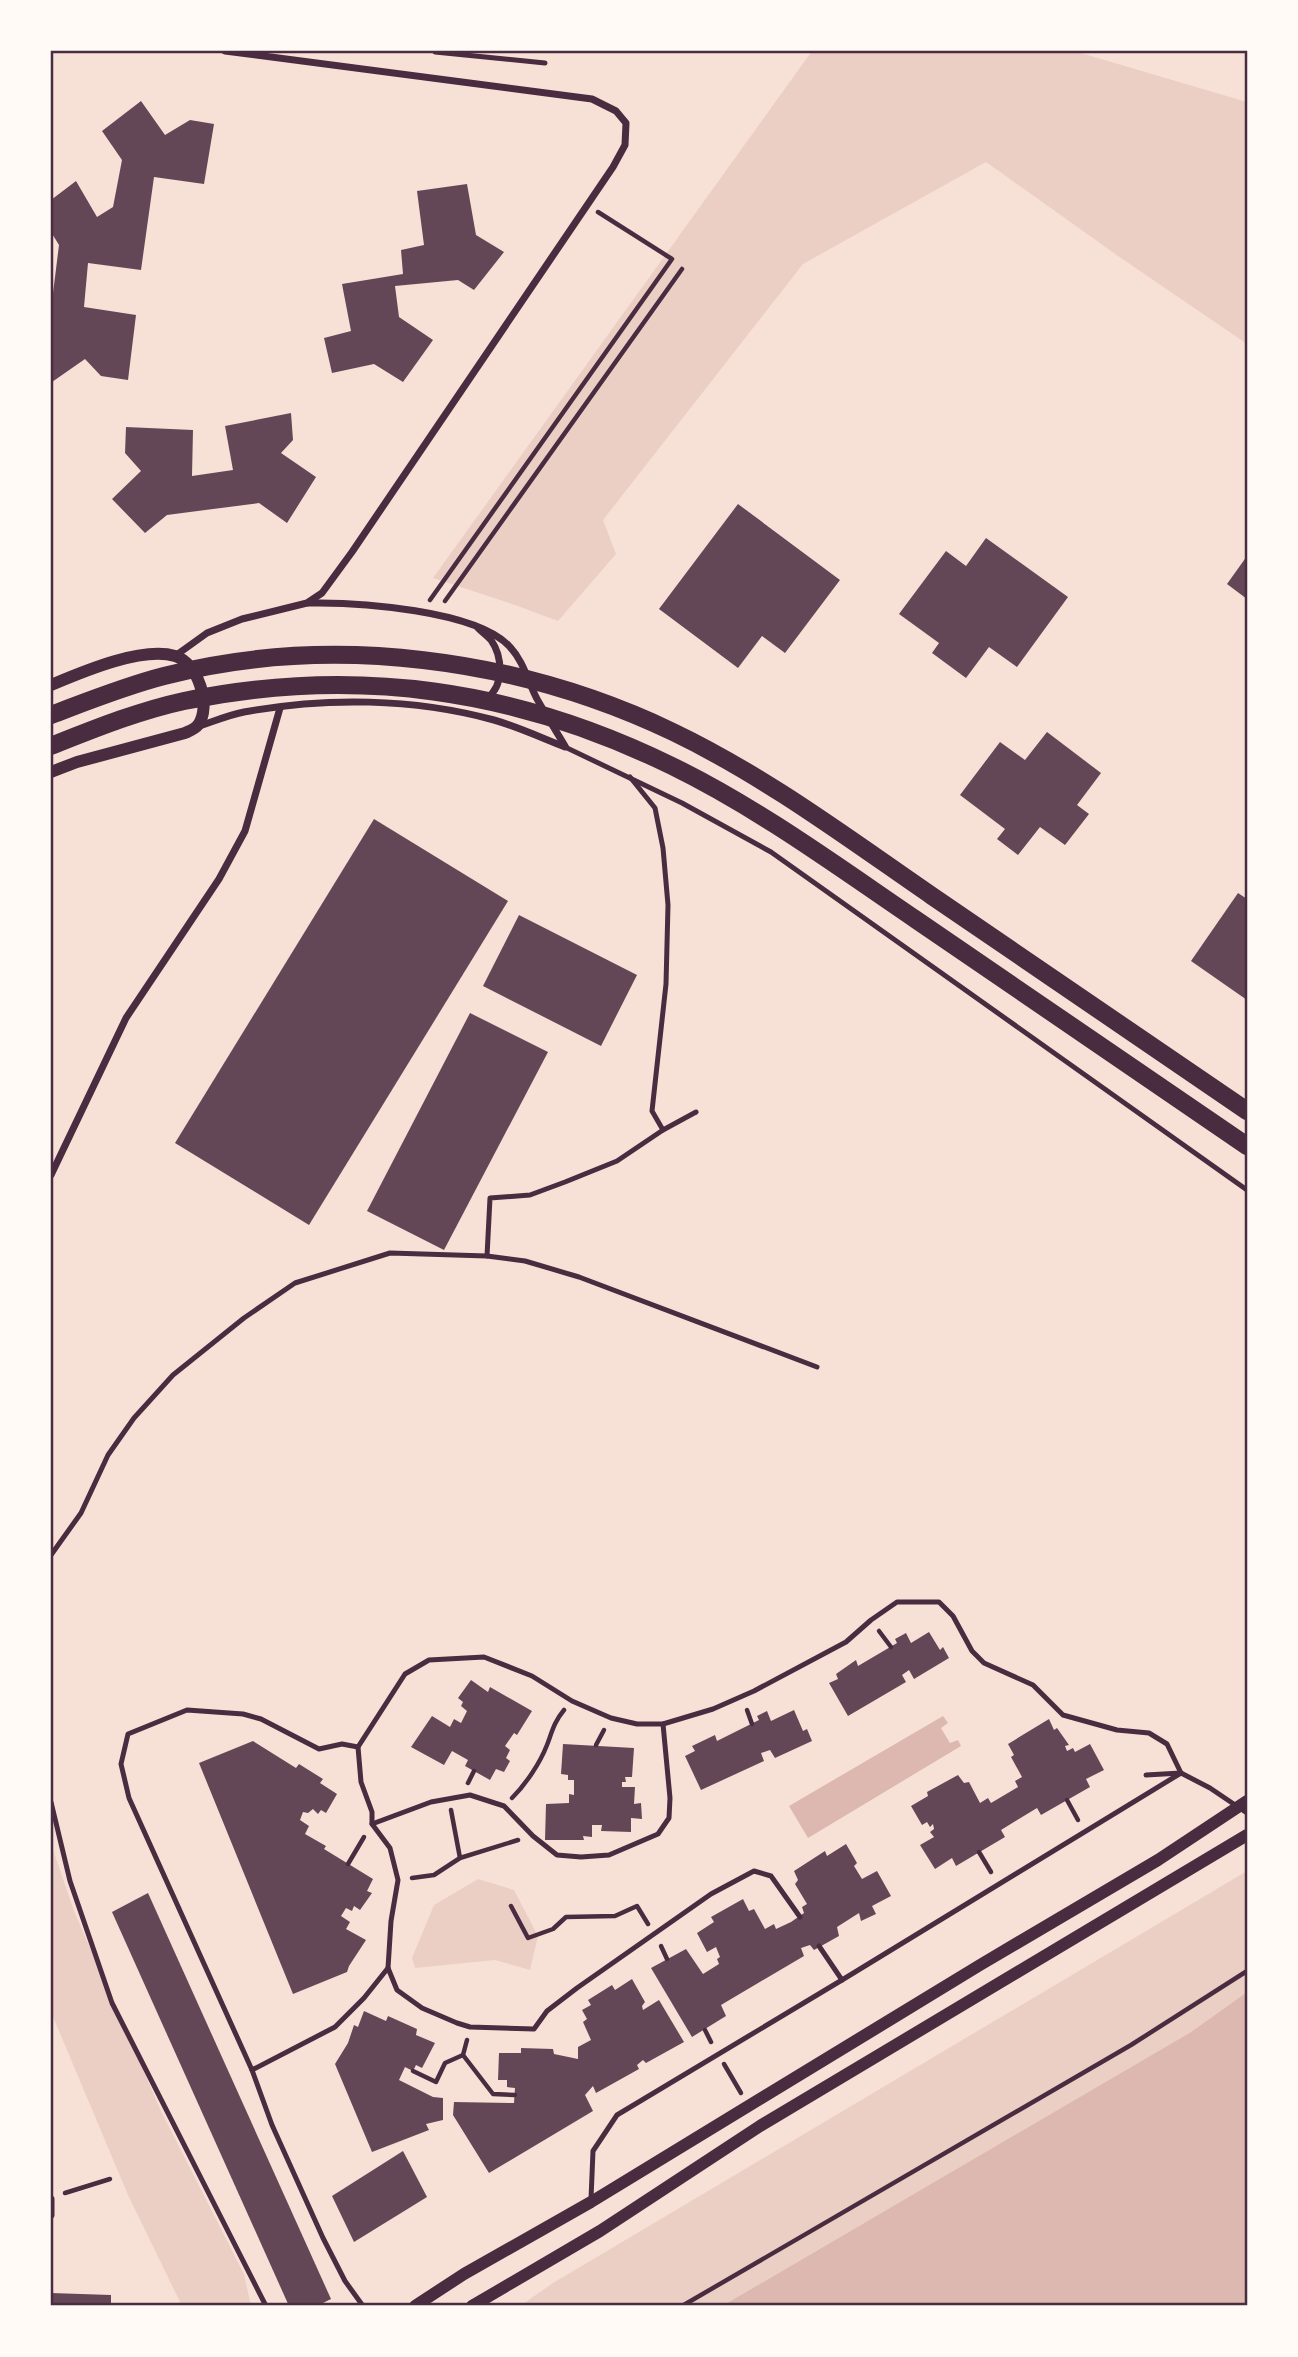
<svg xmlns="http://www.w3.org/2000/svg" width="1298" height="2357" font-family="Mulish,sans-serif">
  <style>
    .green { fill: #ebcfc5 }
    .water { fill: #dcb8b0 }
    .building { fill: #644757 }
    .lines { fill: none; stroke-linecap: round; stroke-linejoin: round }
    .path { stroke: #4a2c40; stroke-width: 4.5 }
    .service { stroke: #4a2c40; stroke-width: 5 }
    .minor { stroke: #4a2c40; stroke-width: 7 }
    .tertiary { stroke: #4a2c40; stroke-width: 12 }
    .primary { stroke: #4a2c40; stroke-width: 18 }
    .neatline { fill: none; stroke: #4a2c40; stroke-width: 2.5 }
  </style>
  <rect width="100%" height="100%" fill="#f7e1d7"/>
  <g class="green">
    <polygon points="812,51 1074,51 1247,102 1247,344 1118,256 986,162 803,264 603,520 616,554 558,621 515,605 433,578"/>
    <polygon points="51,1844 74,1911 161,2111 244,2274 251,2306 182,2306 128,2195 51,2012"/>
    <polygon points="1247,1871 1247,1992 1191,2032 722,2306 520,2306 553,2283"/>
    <polygon points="478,1879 514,1890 538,1936 530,1970 495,1960 415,1968 412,1958 434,1905"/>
  </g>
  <g class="water">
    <polygon points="943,1716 948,1723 941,1728 950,1743 958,1740 961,1746 808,1838 789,1806"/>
    <polygon points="1247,1992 1247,2306 722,2306 1191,2032"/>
  </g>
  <g class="building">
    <polygon points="141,101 165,135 190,120 214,124 204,184 154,177 141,270 88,263 84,307 136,315 128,380 101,376 85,359 52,382 51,309 59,245 51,232 51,200 76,181 97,217 113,207 122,160 102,131"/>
    <polygon points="467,184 476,235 504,252 474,290 458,280 395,286 399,317 433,340 403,382 374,364 332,373 324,338 351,331 342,284 403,274 401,250 424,245 417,191"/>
    <polygon points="291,413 293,440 281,453 316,477 287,523 259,503 167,515 145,533 112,499 141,471 125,453 126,427 193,430 192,476 233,470 225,426"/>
    <polygon points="738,504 840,580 785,653 762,636 738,668 659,609"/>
    <polygon points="986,538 1068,597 1017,667 989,647 966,678 932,653 939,643 899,614 946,551 966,566"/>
    <polygon points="1247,556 1247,599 1227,584"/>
    <polygon points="1047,732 1101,773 1077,805 1089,814 1065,845 1040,827 1018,855 997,839 1005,829 960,795 1000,742 1025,760"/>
    <polygon points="374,819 508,901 309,1225 175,1143"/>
    <polygon points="1238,893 1247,899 1247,1000 1191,961"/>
    <polygon points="519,915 637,975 601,1046 483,986"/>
    <polygon points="470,1013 548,1052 444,1250 367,1211"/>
    <polygon points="929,1632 940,1650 943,1647 949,1658 914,1679 909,1670 902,1675 906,1682 848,1716 829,1683 838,1679 836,1674 856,1660 858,1666 897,1643 895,1639 906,1633 911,1643"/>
    <polygon points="471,1680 488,1692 490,1687 532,1711 517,1735 514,1733 505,1746 510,1750 506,1758 510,1761 504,1772 496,1769 490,1780 465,1766 468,1760 452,1751 444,1765 411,1747 432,1716 450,1727 454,1719 461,1723 467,1711 461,1706 463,1702 458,1698"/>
    <polygon points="794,1710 803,1731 807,1729 812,1741 775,1758 770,1750 761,1753 764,1761 701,1790 685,1756 695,1751 692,1746 715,1735 717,1741 759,1720 757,1716 767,1711 771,1721"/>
    <polygon points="1049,1719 1054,1730 1057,1728 1069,1745 1065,1746 1067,1751 1073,1748 1075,1752 1090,1744 1104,1770 1086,1779 1090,1787 1041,1815 1037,1808 1001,1830 1005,1837 956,1866 952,1858 935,1869 920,1845 934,1837 930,1832 934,1829 933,1824 930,1827 927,1822 922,1825 911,1806 928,1796 927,1792 958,1775 964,1783 969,1782 980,1803 988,1798 991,1803 1018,1787 1015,1781 1022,1777 1011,1757 1014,1755 1008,1744"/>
    <polygon points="253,1741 296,1768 299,1764 323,1779 320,1783 337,1794 326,1813 321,1810 318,1814 313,1809 308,1813 303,1812 300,1820 309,1826 305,1834 326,1846 324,1849 373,1879 367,1891 372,1893 360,1910 354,1906 352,1911 346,1908 341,1916 350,1922 346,1929 366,1940 349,1966 347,1972 293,1994 199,1763"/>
    <polygon points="563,1744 634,1748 632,1777 625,1777 626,1782 622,1782 622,1787 635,1787 634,1804 641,1803 642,1819 631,1818 631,1832 601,1831 602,1825 592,1825 592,1837 583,1836 584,1840 545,1840 546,1804 569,1803 569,1794 574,1795 574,1780 568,1780 568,1775 561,1774"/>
    <polygon points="846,1844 857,1863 854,1866 862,1879 877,1871 891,1896 872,1906 876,1914 861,1921 859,1913 837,1927 839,1936 814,1950 810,1945 801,1948 804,1956 721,2005 726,2016 692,2037 651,1968 686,1949 703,1974 719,1964 717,1959 720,1957 716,1947 707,1952 697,1933 714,1922 711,1917 743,1899 749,1911 754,1909 765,1929 774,1924 776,1929 791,1922 804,1913 802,1907 807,1904 795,1884 798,1880 794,1871 825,1851 827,1856"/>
    <polygon points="148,1893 331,2299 317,2306 289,2306 112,1912"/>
    <polygon points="632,1979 645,2002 642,2006 643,2010 659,2000 684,2042 646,2063 643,2060 637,2065 639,2069 596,2093 593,2086 585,2095 593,2111 489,2173 453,2115 454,2102 514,2103 515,2088 507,2087 507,2080 498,2080 499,2053 521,2053 521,2048 553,2049 554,2054 578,2059 578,2047 591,2040 583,2022 587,2019 582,2010 591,2005 588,2000 612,1985 615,1990"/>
    <polygon points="364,2011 386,2021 388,2016 417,2029 416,2035 435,2043 422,2068 416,2065 413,2071 405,2067 399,2080 433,2097 443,2098 443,2120 426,2124 429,2130 372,2152 335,2064 348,2043 354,2025 358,2027"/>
    <polygon points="403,2151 427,2197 354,2242 332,2196"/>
    <polygon points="51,2293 111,2295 111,2306 51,2306"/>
  </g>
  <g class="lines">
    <g class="path">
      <polyline points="430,600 672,259 598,212"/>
      <polyline points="445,601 682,269"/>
      <polyline points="879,1631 891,1647"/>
      <polyline points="747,1710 752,1724"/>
      <polyline points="596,1745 604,1730"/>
      <polyline points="468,1783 474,1771"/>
      <path d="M 512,1798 C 526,1784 540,1763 547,1745 C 552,1732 554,1722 564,1710"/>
      <polyline points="1067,1800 1078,1820"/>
      <polyline points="451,1810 460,1858"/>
      <polyline points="979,1852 991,1872"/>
      <polyline points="348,1864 364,1837"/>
      <polyline points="412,1878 434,1875 460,1858 518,1840"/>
      <polyline points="511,1906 528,1938 553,1929 566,1917 615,1916 637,1906 648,1924"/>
      <polyline points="661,1946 667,1959"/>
      <polyline points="705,2030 711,2042"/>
      <polyline points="467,2040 463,2055 493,2094 515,2095"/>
      <polyline points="724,2064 741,2093"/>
      <polyline points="413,2071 436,2082 445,2063 463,2055"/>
      <polyline points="65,2193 110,2179"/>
      <polyline points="682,2306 1131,2045 1247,1971"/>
    </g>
    <g class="service">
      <polyline points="435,52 545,63"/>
      <polyline points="565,747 682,803 771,852 1247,1190"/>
      <polyline points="663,1130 696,1112"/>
      <polyline points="487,1256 525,1261 579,1277 817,1367"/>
      <polyline points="51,1555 81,1513 108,1455 134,1418 173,1375 244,1318 295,1283 390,1253 487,1256 490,1198 530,1195 565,1182 617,1161 663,1130 652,1111 666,984 668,905 663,848 655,808 630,777"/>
      <polyline points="358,1747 342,1744 319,1749 261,1719 243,1714 187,1710 128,1734 121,1764 129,1798 252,2070 272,2125 323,2238 345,2281 363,2306"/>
      <polyline points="1146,1775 1181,1773 1210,1788 1247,1813"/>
      <polyline points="51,1802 70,1881 112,2003 266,2306"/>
      <polyline points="372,1824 431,1802 470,1795 504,1806 533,1836 557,1855 581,1857 609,1855 658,1834 669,1818 670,1798 663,1724"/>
      <polyline points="800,1917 771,1876 754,1871 711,1894 577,1988 547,2011 534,2029 470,2027 457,2023 422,2008 397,1990 388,1968 391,1921 398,1880 390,1848 372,1824 372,1812 361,1782 358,1747 405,1674 429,1660 484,1657 532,1676 572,1701 611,1718 637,1724 663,1724 713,1709 754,1691 846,1642 871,1620 897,1602 939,1602 953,1616 972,1651 984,1663 1033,1685 1063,1715 1117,1730 1149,1733 1167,1744 1181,1773 842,1980 819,1946"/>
      <polyline points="252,2070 335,2027 364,1998 388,1968"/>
      <polyline points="591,2199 593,2151 617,2115 842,1980"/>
    </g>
    <g class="minor">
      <path d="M 308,603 C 357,602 477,610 510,647 C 524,662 528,682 537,699 C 546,715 556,731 565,746"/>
      <path d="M 478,628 C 482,632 487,636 491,640 C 503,657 504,686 487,698"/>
      <polyline points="175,656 207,633 242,619 307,603 322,593 352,552 613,167 625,145 626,123 616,111 592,99 225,51"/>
      <path d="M 197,727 C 212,722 228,715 244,712 C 326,697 413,698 494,720 C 518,727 542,738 565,747"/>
      <polyline points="51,1175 126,1018 219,879 245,831 280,708"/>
      <polyline points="51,2199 51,2215"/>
    </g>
    <g class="tertiary">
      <path d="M 51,685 C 82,672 142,646 175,656 C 198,663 212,706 198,725 C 195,729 189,731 185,733 L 77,762 L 51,772"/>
      <polyline points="415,2306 464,2274 591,2202 980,1965 1158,1860 1247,1801"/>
      <polyline points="472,2306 600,2231 760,2126 1247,1835"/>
    </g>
    <g class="primary">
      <path d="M 51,715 C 88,701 125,686 164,676 C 332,633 518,658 673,732 C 765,776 849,839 932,896 C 1037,968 1142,1040 1247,1111"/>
      <path d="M 51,746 C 94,729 138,711 184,701 C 356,666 515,689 672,766 C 758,808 837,866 915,919 C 1026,995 1137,1070 1247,1146"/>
    </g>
  </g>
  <rect width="1298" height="2357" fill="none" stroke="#fffaf5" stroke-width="105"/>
  <rect x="52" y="52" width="1194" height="2252" class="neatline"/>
</svg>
